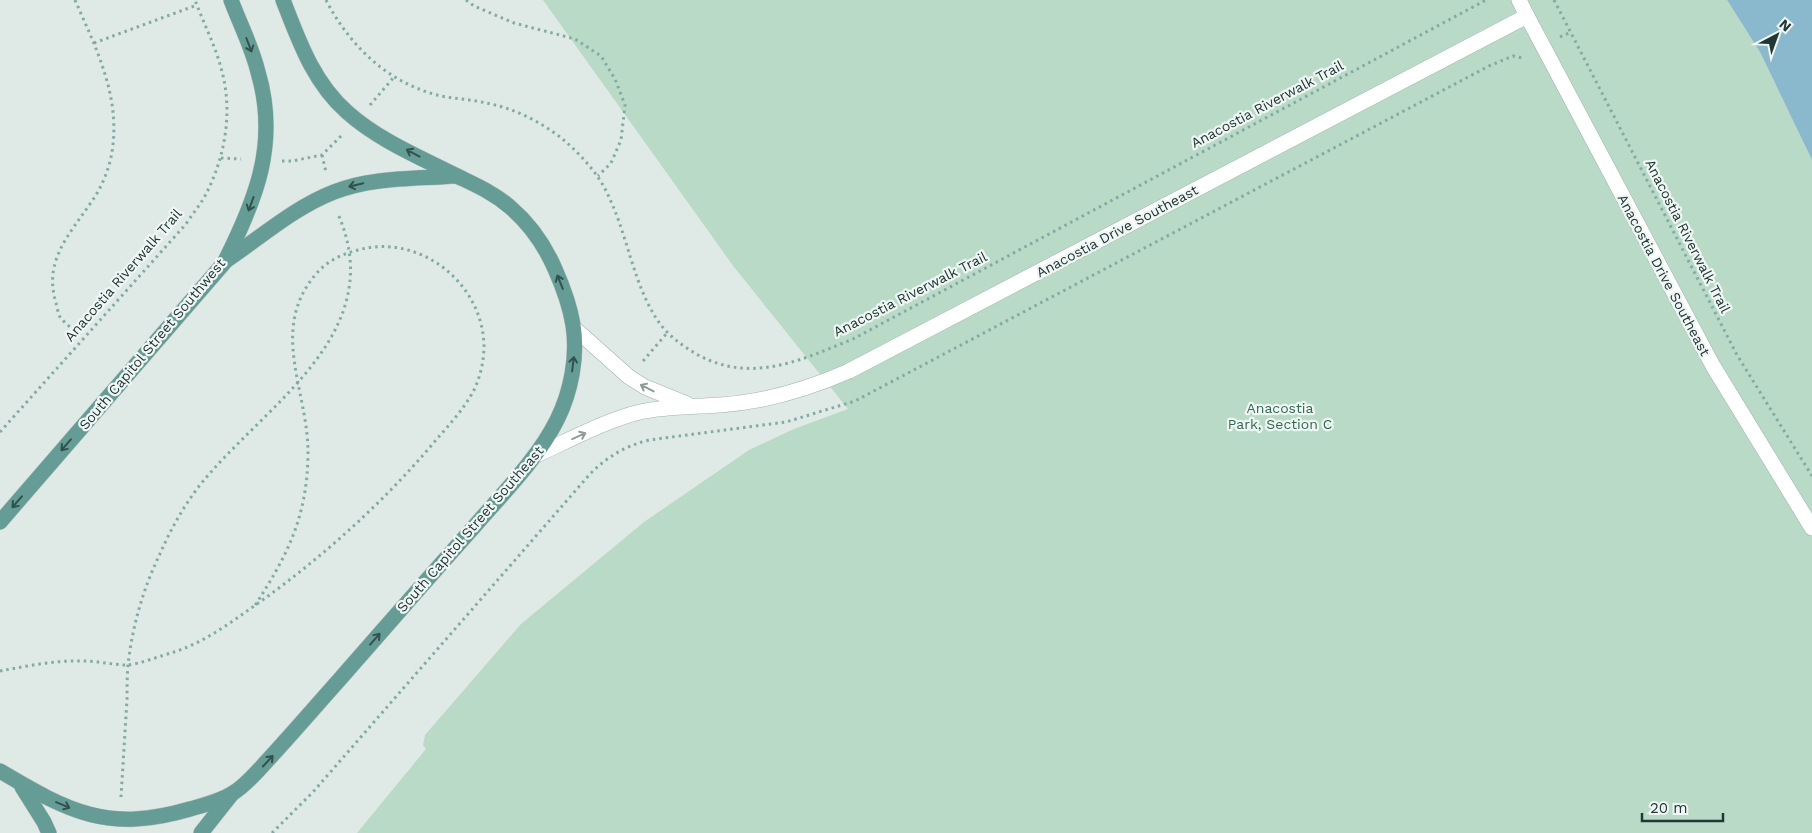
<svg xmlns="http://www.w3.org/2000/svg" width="1812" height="833" font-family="'Work Sans',sans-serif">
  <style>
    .green { fill: #b9dac7 }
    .water { fill: #8ab8cc }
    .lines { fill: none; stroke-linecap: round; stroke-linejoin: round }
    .street-casing { stroke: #a2b0ad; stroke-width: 16 }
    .secondary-casing { stroke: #9fb4b0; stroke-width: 16 }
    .primary-casing { stroke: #bcc3c2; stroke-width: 16 }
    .path { stroke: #81aba4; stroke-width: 3; stroke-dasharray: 2.5 4; stroke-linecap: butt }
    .street { stroke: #fff; stroke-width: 15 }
    .secondary { stroke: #fff; stroke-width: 15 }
    .primary { stroke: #669c96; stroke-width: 15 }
    .oneway { stroke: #32514d }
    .oneway2 { stroke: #909c9a }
    .labels { text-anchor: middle; stroke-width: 4.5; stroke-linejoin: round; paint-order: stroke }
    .street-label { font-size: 14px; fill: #213835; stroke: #eff6f4 }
    .park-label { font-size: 14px; fill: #2e6c4f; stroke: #eff6f4 }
  </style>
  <rect width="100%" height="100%" fill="#dfe9e6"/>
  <polygon class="green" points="543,0 1727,0 1760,52 1812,160 1812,833 357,833 426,749 423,745 425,735 521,624 644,522 749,450 794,429 848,409 734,267"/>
  <polygon class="water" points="1727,0 1812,0 1812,160 1760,52"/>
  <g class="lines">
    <g class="street-casing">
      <polyline id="street" points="1519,0 1527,16"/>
    </g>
    <g class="secondary-casing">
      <g id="secondary">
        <polyline points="574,328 629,377 645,387 687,404"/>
        <path d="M 534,456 C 566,442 606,420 640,412 C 666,406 694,407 720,405 C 766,402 808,389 849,371 L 1527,16 L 1713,366 L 1812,528"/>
      </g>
    </g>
    <g class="primary-casing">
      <g id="primary">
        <path d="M 227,260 C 261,237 295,207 334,192 C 372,177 415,179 455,176"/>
        <path d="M 0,522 L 224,263 C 256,200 279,143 258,72 C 252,47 240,24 231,0"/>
        <path d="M 0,771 C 69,812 108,833 190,809 C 204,805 221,801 233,793 C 245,786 256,773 266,762 C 291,735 315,707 340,679 C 384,629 428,578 473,528 C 502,494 537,460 557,420 C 571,392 578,356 573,325 C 570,306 563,287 555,269 C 545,246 530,224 510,207 C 493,192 473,184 453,174 C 417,156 377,139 347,112 C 313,82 299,41 283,0"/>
        <polyline points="22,787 44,822 49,833"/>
        <polyline points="201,833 231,795"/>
      </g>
    </g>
    <g class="path">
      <path d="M 75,0 C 96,48 121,97 112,152 C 109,169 102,187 92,201 C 70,234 43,260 56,303 C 57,307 58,313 60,317 C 66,325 76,331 83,337"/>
      <path d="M 326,0 C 349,45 387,82 437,95 C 453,99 470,99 486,103 C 514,108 544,123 566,142 C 583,157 599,175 608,195 C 628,236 633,284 658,321 C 668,336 683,346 698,355 C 753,384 801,360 853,339 L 1486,0"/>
      <polyline points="466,0 474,6 514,23 575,39 601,56 615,79 625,105 621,140 611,163 598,176"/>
      <polyline points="1554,0 1737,355 1812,476"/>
      <polyline points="1560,37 1571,32"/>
      <polyline points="94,43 197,5"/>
      <polyline points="370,105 394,77"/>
      <polyline points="322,155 326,172"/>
      <polyline points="221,158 241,159"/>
      <polyline points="282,161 292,161 322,155 342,135"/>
      <polyline points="643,361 667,333"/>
      <path d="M 0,432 L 186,224 C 193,213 202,203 207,192 C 226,154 233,109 221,68 C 215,45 203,22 195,0"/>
      <path d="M 0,671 C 27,666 56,660 84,661 C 98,661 113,665 127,665 C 140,664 160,656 174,652 C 205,642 230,623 257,604 C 323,557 384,502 436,440 C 449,425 463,410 473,392 C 480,378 484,362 484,345 C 482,282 419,233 358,250 C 342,254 327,261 316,274 C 268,330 309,392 308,455 C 307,518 287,556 254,607"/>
      <path d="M 121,797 C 123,765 125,732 127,699 C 127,688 127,676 128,665 C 132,628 143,589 159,556 C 172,526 189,496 211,472 C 276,398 388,328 338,214"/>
      <path d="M 272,833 L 313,792 L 590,474 C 607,457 625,446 649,440 L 786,422 L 855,401 L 1489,66 L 1513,56 L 1522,58 L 1524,57"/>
    </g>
    <use href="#street" class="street"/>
    <use href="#secondary" class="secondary"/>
    <use href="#primary" class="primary"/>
  </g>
  <defs><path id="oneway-shaft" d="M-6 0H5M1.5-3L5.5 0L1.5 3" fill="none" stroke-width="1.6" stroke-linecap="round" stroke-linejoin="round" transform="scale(1.25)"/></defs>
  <g class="oneway">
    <use href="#oneway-shaft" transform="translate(249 45) rotate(69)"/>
    <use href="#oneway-shaft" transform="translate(413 153) rotate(-152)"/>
    <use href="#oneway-shaft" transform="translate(356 185) rotate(166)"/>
    <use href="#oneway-shaft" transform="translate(251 204) rotate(110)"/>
    <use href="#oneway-shaft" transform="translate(560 282) rotate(-112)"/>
    <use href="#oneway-shaft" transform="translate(573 364) rotate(-83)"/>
    <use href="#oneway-shaft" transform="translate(66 445) rotate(131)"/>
    <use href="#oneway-shaft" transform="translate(17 502) rotate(131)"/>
    <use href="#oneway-shaft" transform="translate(375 639) rotate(-49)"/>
    <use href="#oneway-shaft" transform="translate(268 761) rotate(-47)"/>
    <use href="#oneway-shaft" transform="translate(63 805) rotate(23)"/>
  </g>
  <g class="oneway2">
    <use href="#oneway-shaft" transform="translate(647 388) rotate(-153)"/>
    <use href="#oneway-shaft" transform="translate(579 436) rotate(-24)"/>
  </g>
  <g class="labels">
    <g class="street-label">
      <text transform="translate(1267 104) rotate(-28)" y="5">Anacostia Riverwalk Trail</text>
      <text transform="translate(1117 231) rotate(-28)" y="5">Anacostia Drive Southeast</text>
      <text transform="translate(1688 236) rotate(63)" y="5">Anacostia Riverwalk Trail</text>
      <text transform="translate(123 275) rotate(-49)" y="5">Anacostia Riverwalk Trail</text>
      <text transform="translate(1664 275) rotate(62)" y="5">Anacostia Drive Southeast</text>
      <text transform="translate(910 294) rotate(-27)" y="5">Anacostia Riverwalk Trail</text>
      <text transform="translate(152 344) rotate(-50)" y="5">South Capitol Street Southwest</text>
      <text transform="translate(470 529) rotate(-49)" y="5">South Capitol Street Southeast</text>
    </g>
    <g class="park-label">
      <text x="1280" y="413">Anacostia<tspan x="1280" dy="16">Park, Section C</tspan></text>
    </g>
  </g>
  <g transform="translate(1777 35) rotate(41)" stroke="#eff6f4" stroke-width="4" paint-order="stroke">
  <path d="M0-4L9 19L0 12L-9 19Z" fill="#213835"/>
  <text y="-8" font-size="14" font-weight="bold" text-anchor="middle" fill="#213835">N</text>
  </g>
  <path d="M1642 813v8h81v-8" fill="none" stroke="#213835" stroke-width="2.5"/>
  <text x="1650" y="813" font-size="15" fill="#213835" stroke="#eff6f4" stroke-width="4" paint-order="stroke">20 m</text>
</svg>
